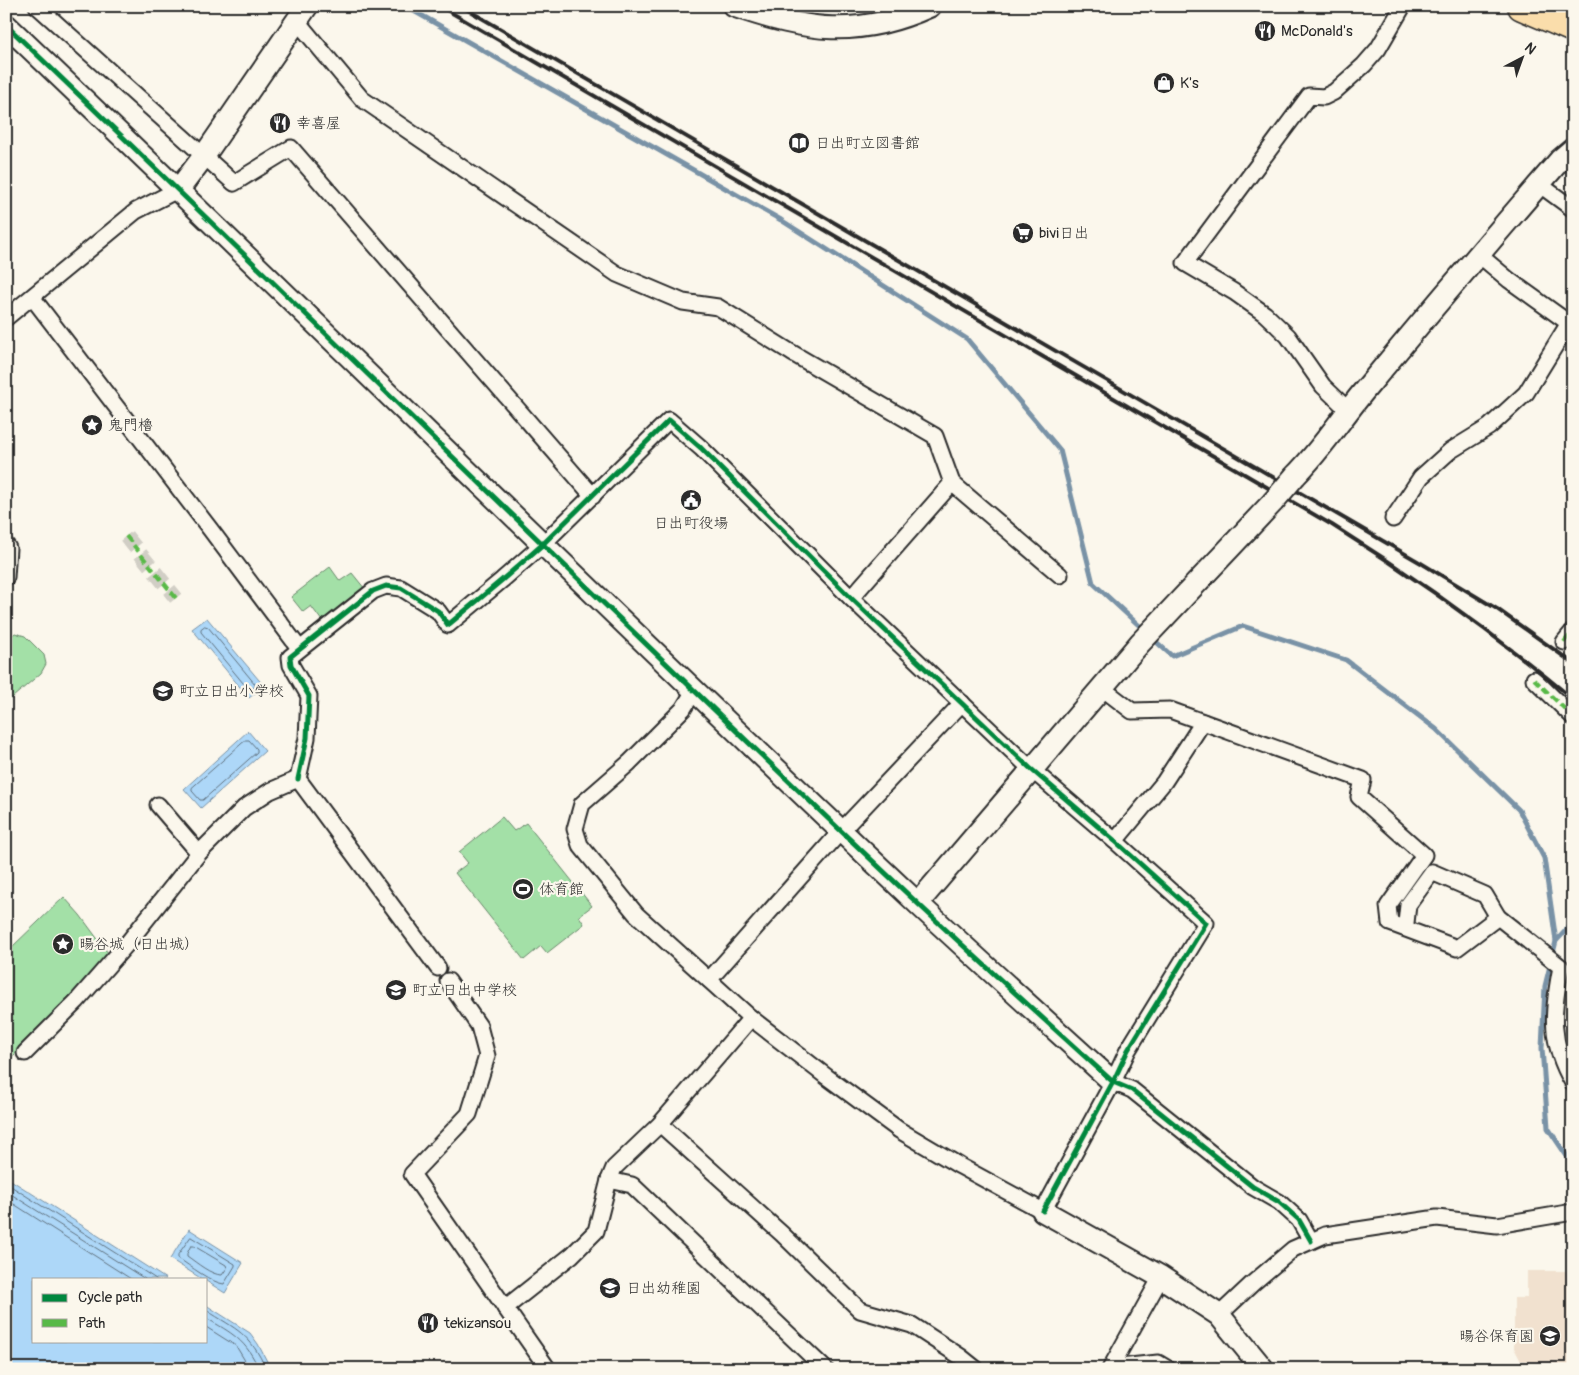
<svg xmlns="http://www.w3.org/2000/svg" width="1579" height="1375" font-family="Pangolin,'Klee One',sans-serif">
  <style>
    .built { fill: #f1e1cf }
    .green { fill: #a3e0a7; stroke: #678669 }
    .water { fill: #add7f8; stroke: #7992a6 }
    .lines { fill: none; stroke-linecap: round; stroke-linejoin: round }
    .shore { stroke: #5f707d; stroke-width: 1 }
    .stream { stroke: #7992a6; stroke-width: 5 }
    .street-tunnel { stroke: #d1cec5; stroke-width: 15; stroke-dasharray: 15 8; stroke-linecap: butt }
    .street-casing { stroke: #2b2b2b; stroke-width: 19 }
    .secondary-casing { stroke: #2b2b2b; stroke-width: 25 }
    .highway-casing { stroke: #2b2b2b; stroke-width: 31 }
    .street { stroke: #fbf7ec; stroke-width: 15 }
    .secondary { stroke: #fbf7ec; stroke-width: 21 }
    .highway { stroke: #faddab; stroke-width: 28 }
    .rail { stroke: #2b2b2b; stroke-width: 4 }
    .secondary-bridge-casing { stroke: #2b2b2b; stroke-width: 25; stroke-linecap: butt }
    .secondary-bridge { stroke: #fbf7ec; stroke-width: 21 }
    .quiet { stroke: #58b947; stroke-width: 4; stroke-dasharray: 8 4; stroke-linecap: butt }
    .cycleway-casing { stroke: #fbf7ec; stroke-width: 8 }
    .cycleway { stroke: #00873e; stroke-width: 5 }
    .labels { text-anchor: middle; stroke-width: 4.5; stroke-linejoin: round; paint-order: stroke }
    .poi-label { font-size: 15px; fill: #2b2b2b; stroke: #fbf7ec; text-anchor: start }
  </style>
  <rect width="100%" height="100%" fill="#fbf7ec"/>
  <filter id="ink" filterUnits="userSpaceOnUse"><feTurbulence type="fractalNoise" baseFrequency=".02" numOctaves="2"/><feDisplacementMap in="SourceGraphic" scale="10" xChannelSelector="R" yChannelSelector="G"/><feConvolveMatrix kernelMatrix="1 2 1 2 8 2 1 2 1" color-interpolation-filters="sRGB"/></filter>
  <g filter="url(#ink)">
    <polygon class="built" points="1527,1271 1573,1271 1573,1369 1525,1369 1514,1348 1514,1298 1527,1298"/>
    <g class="green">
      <polygon points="330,567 340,581 352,573 365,589 322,621 311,606 303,612 291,597"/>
      <polygon points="15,633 25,636 44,655 46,664 41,673 6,703 6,640"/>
      <polygon points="502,817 514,831 526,823 592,906 579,916 584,924 547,953 541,946 524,960 455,873 468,863 459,852"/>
      <polygon points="64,897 80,915 108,953 109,960 6,1063 6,941 12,947"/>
    </g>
    <g class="water">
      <polygon points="207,618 264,686 249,698 192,629"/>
      <polygon points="248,731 265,751 201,808 184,789"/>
      <polygon points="6,1177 166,1279 34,1279 34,1341 206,1341 206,1305 250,1333 258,1344 271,1369 6,1369"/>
      <polygon points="189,1229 243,1263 225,1293 206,1281 206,1279 202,1279 170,1259"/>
    </g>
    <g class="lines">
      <g class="shore">
        <polygon points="205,626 208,627 255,684 255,686 252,689 248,689 201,632 201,629"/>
        <polygon points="246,740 249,740 257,749 257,752 203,800 200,800 192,791 192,788"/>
        <polyline points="6,1183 156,1279"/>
        <polyline points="6,1191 145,1279"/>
        <polyline points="6,1199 131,1279"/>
        <path d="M 191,1237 L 235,1264 L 235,1266 L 224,1284 C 212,1283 190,1266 178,1258 L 178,1255 Z"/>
        <path d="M 191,1246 L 194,1246 L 226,1265 L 227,1268 L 222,1275 C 211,1275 197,1263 187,1256 L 187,1254 Z"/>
        <path d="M 206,1310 C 237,1330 250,1333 266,1369"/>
        <path d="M 206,1318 C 232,1333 246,1340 259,1369"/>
        <polyline points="206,1327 236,1346 250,1369"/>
      </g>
      <g class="stream">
        <polyline points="405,6 781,220 967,339 1060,450 1093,583 1144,630"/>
        <polyline points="1152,638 1172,656 1243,626 1346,660 1436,729 1519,810 1544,858 1556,941"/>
        <polyline points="1573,923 1556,941 1545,986 1542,1048 1548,1128 1573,1165"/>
      </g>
      <polyline class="street-tunnel" points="126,536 176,598"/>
      <g class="street-casing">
        <g id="street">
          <polyline points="37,6 234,183 291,148 593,496"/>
          <polyline points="297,21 362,99 617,274 683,302 718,307 792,353 935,436 952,483 851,598"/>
          <polyline points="1539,184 1573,209"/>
          <polyline points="1478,254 1509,280 1573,326"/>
          <polyline points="32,297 210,529 299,648"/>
          <polyline points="6,318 136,211 179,189"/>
          <polyline points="1348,410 1323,386 1288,336 1265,314 1234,292 1185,263 1309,96 1324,97 1334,92 1364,65 1378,49 1403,6"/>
          <polyline points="952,483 1060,575"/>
          <polyline points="1393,519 1421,477 1450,451 1489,427 1526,393 1569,323"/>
          <polyline points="6,545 8,548 6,577"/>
          <polyline points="1564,642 1573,631"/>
          <polyline points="1534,679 1573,717"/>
          <path d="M 1102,688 L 1132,711 L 1170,710 L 1363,780 L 1359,797 L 1424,855 L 1388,906 L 1390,923 L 1457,948 L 1498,917 L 1561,967 C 1552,1012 1549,1042 1573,1083"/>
          <polyline points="298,779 307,738 309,696 291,665 290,657 373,591 386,586 401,588 438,611 448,625 502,580 542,545 669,420 701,448 851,598 1031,769 1115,841 1206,923 1128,1050 1113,1082 1043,1211 960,1166 899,1130 827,1077 751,1018 636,914 580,845 575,829 582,804 629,763 683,709 694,691"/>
          <polyline points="298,779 438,968"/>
          <polyline points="158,805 199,853 244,808 270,791 298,779"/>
          <polyline points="1115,841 1164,782 1203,722"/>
          <polyline points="1406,923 1408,905 1432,872 1485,895 1498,917"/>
          <polyline points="709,980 841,831 962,703"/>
          <polyline points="448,981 479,1026 487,1056 469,1114 412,1174 548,1369"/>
          <polyline points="25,1053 77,1001 126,945 199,853"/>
          <polyline points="1113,1082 1132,1090 1253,1187 1279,1202 1299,1220 1311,1241"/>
          <polyline points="660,1124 782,1234 860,1310 912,1325 961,1357 976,1369"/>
          <polyline points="609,1180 632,1185 825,1369"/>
          <polyline points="505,1308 572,1255 596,1231 609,1180 614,1168 660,1124 751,1018"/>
          <polyline points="1219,1315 1253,1283 1293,1249 1325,1235 1437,1218 1497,1225 1573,1212"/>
          <polyline points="1111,1368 1158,1363 1168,1369"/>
          <polyline points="1110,1369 1161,1277"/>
        </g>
      </g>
      <g class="secondary-casing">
        <g id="secondary">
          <path d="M 734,6 C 807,31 857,39 930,6"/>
          <path d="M 6,25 C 310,315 608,612 914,900 C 979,961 1046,1021 1113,1082"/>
          <polyline points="179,189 204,156 307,6"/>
          <path d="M 1295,476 C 1323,448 1344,414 1369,385 C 1432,309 1496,234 1560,160 L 1573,149"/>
          <polyline points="918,903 1140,643 1273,502"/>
          <polyline points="1043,1211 1161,1277 1219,1315 1263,1369"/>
        </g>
      </g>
      <g class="highway-casing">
        <polyline id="highway" points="1522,6 1573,28"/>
      </g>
      <use href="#street" class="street"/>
      <use href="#secondary" class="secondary"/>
      <use href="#highway" class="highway"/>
      <g class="rail">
        <path d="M 440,6 L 1332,525 C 1417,578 1496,635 1573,699"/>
        <polyline points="461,6 1421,563 1497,609 1573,663"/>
      </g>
      <g class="secondary-bridge-casing">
        <polyline id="secondary-bridge" points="1273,502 1295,476"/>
      </g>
      <use href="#secondary-bridge" class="secondary-bridge"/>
      <g class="quiet">
        <polyline points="126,536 176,598"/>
        <polyline points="1564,642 1573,631"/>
        <polyline points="1534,679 1573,717"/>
      </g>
      <g class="cycleway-casing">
        <g id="cycleway">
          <path d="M 6,25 C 310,315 608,612 914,900 C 979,961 1046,1021 1113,1082 L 1132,1090 L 1253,1187 L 1279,1202 L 1299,1220 L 1311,1241"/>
          <polyline points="298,779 307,738 309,696 291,665 290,657 373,591 386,586 401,588 438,611 448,625 502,580 542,545 669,420 701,448 851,598 1031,769 1115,841 1206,923 1128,1050 1113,1082 1043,1211"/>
        </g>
      </g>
      <use href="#cycleway" class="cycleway"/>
    </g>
  </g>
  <defs>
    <g id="restaurant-disc" transform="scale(1.125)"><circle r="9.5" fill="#2b2b2b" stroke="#fbf7ec"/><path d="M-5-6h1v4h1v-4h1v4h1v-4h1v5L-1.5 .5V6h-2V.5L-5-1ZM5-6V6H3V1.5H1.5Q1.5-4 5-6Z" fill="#fff"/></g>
    <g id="shop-disc" transform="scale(1.125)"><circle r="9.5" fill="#2b2b2b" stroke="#fbf7ec"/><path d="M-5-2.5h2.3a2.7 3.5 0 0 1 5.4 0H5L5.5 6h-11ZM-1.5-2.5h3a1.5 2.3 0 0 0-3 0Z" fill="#fff"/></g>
    <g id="library-disc" transform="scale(1.125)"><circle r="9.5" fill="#2b2b2b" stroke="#fbf7ec"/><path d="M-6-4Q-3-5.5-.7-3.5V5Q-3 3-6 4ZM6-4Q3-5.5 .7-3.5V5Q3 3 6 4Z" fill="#fff"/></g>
    <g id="supermarket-disc" transform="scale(1.125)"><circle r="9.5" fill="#2b2b2b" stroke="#fbf7ec"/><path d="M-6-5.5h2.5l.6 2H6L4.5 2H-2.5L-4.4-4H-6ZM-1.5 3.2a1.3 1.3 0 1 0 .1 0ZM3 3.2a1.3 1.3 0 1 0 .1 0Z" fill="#fff"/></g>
    <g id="sight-disc" transform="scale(1.125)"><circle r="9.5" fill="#2b2b2b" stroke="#fbf7ec"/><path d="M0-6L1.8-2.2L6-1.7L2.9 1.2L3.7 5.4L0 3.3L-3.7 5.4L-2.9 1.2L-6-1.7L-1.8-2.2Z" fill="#fff"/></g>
    <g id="civic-disc" transform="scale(1.125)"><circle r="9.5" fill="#2b2b2b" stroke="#fbf7ec"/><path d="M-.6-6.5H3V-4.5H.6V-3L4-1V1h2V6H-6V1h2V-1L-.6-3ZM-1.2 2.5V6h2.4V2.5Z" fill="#fff"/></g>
    <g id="school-disc" transform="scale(1.125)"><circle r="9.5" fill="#2b2b2b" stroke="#fbf7ec"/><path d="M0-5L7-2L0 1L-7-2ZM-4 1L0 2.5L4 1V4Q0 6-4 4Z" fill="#fff"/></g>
    <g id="stadium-disc" transform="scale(1.125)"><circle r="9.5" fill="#2b2b2b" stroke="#fbf7ec"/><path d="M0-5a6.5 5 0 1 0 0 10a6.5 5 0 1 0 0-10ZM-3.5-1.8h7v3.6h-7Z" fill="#fff"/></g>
  </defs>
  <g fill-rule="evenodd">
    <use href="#restaurant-disc" x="1265" y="31"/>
    <use href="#shop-disc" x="1164" y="83"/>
    <use href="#restaurant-disc" x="280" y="123"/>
    <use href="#library-disc" x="799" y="143"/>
    <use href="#supermarket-disc" x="1023" y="233"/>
    <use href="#sight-disc" x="92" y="425"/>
    <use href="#civic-disc" x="691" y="500"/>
    <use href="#school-disc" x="163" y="691"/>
    <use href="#stadium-disc" x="523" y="889"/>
    <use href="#sight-disc" x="63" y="944"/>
    <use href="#school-disc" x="396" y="990"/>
    <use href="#school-disc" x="610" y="1288"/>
    <use href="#restaurant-disc" x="428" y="1323"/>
    <use href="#school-disc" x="1550" y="1336"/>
  </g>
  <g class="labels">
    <g class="poi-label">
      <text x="1281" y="36">McDonald's</text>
      <text x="1180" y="88">K's</text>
      <text x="296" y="128">幸喜屋</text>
      <text x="815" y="148">日出町立図書館</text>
      <text x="1039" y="238">bivi日出</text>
      <text x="108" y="430">鬼門櫓</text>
      <text x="691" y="528" text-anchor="middle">日出町役場</text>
      <text x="179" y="696">町立日出小学校</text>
      <text x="539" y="894">体育館</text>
      <text x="79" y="949">暘谷城（日出城）</text>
      <text x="412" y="995">町立日出中学校</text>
      <text x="626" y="1293">日出幼稚園</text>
      <text x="444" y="1328">tekizansou</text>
      <text x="1534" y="1341" text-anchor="end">暘谷保育園</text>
    </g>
  </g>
  <rect width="1579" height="1375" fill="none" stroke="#fbf7ec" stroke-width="25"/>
  <rect x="12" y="12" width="1554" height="1350" fill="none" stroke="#2b2b2b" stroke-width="2" filter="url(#ink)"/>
  <rect x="32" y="1278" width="175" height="65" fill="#fbf7ec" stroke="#a8a59f"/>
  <rect x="42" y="1294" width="25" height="8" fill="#00873e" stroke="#a8a59f"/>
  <text x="78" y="1302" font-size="15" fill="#2b2b2b">Cycle path</text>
  <rect x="42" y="1319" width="25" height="8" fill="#58b947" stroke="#a8a59f"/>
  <text x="78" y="1328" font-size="15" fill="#2b2b2b">Path</text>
  <g transform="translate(1522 58) rotate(41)" stroke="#fbf7ec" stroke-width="4" paint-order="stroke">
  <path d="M0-4L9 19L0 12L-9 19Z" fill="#2b2b2b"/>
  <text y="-8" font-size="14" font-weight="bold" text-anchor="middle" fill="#2b2b2b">N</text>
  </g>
</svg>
